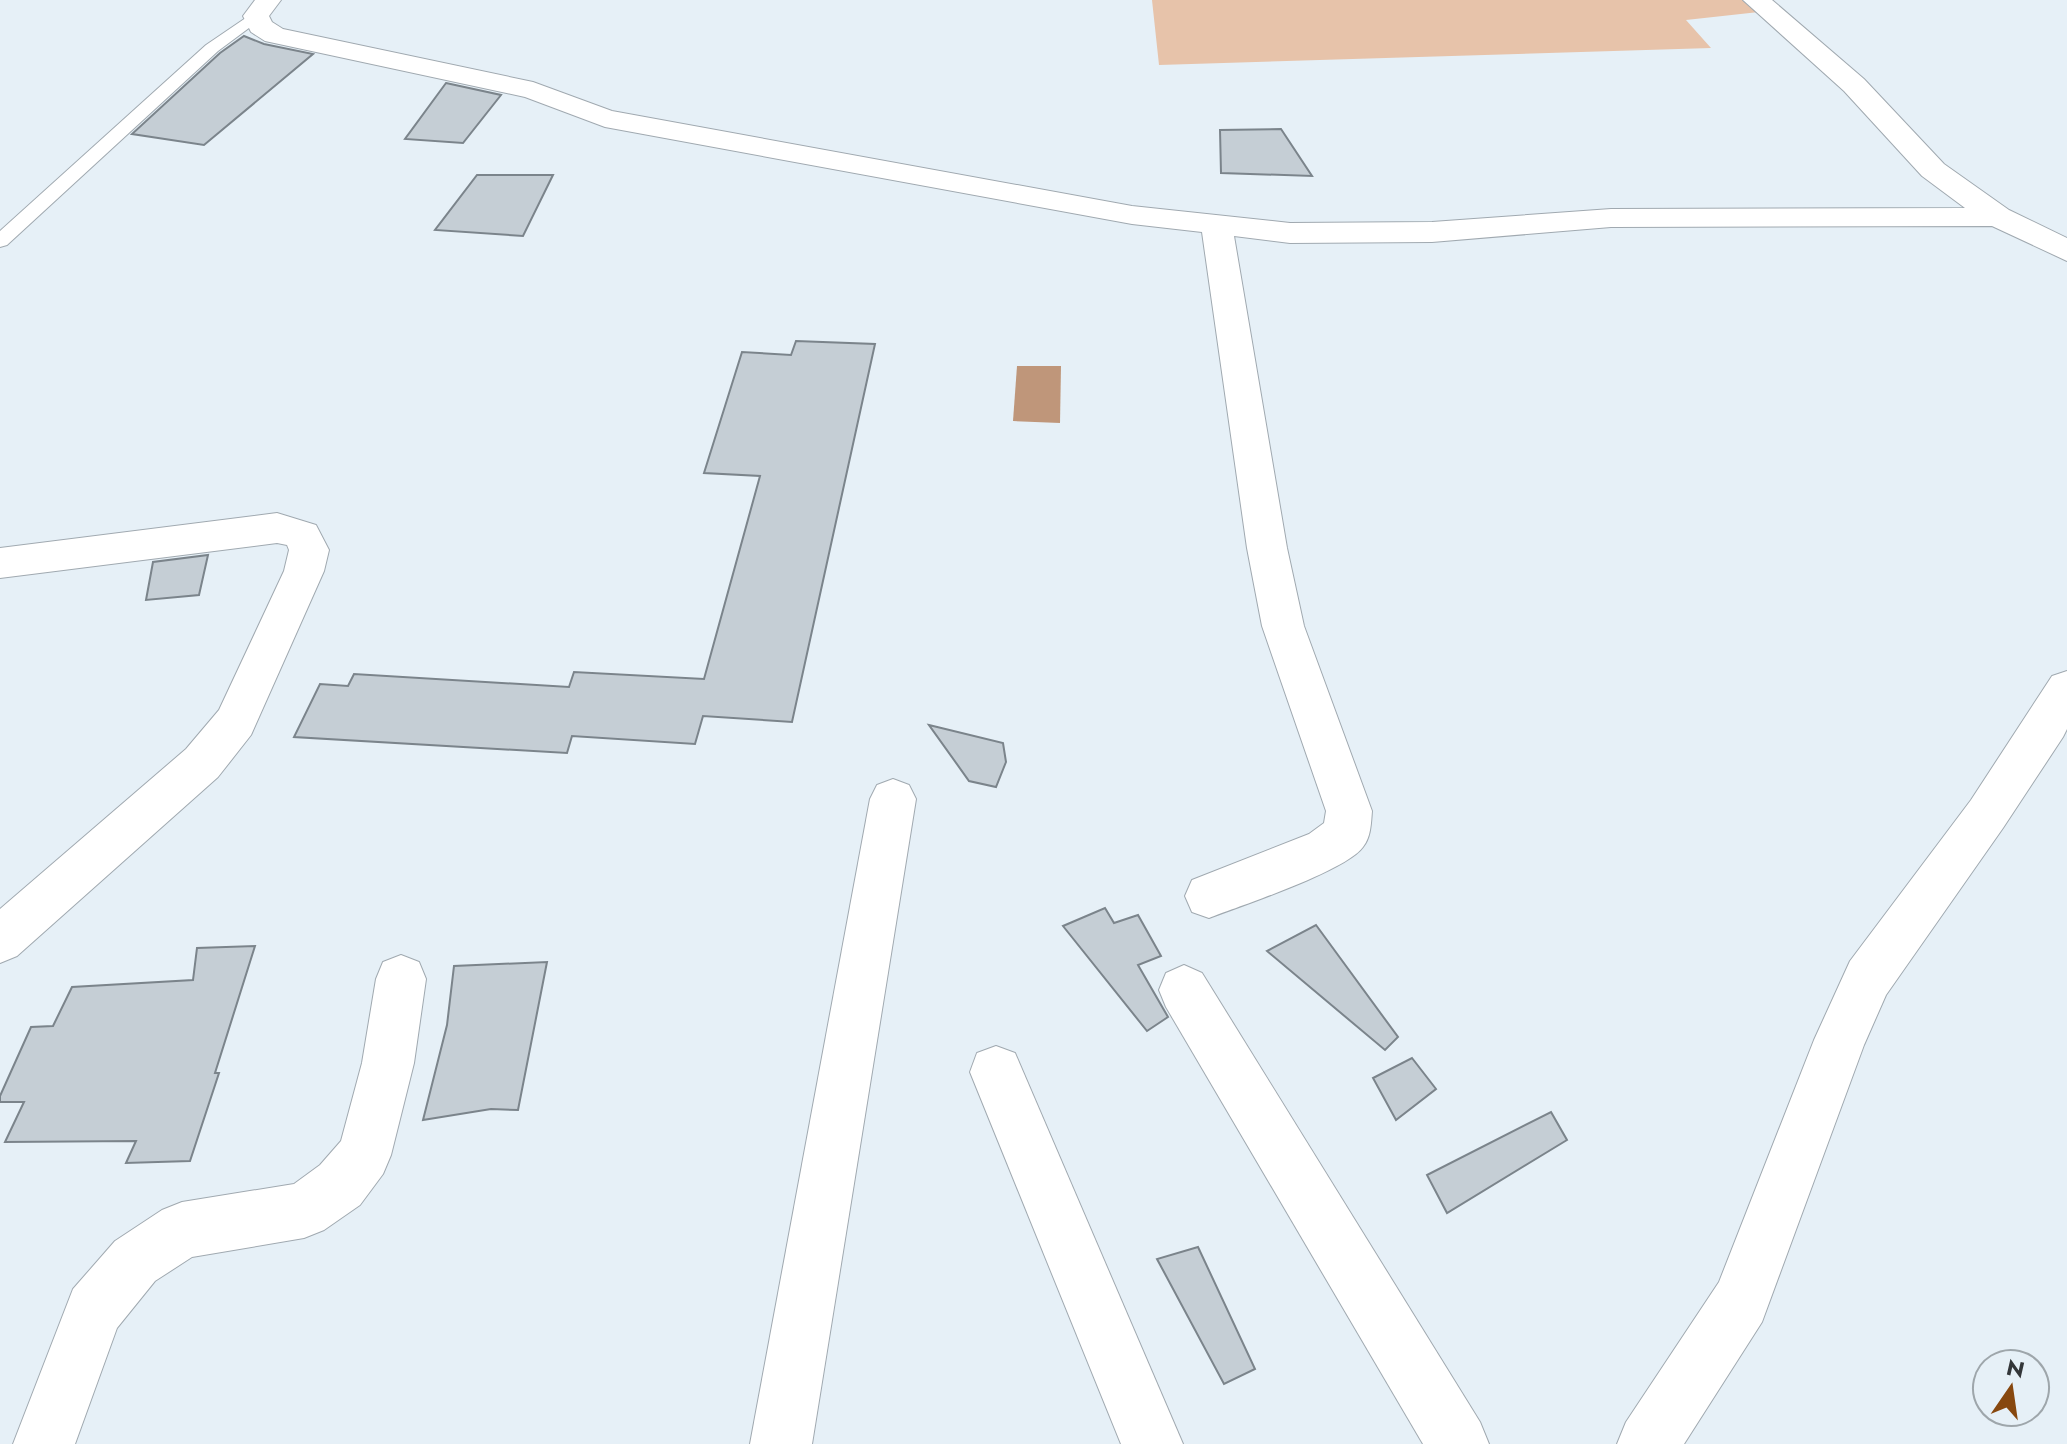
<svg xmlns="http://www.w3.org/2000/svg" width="2067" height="1444" font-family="Jost,sans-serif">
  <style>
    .green { fill: #e7c3aa }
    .water { fill: #bf967a }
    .building { fill: #c5ced5; stroke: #7b848b; stroke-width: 2 }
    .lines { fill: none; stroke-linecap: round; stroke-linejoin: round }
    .service-casing { stroke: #a0a9b0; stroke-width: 2 }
    .minor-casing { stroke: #a0a9b0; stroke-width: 2 }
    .service { fill: #fff; fill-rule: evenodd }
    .minor { fill: #fff; fill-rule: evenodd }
  </style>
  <rect width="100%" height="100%" fill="#e6f0f7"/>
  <polygon class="green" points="1152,0 1750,0 1768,11 1686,20 1711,48 1159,65"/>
  <polygon class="water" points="1017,366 1061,366 1060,423 1013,421"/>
  <g class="building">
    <polygon points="244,36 264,44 313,54 204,145 132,134 220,53"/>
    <polygon points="446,83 501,95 463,143 405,139"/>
    <polygon points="1281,129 1312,176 1221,173 1220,130"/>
    <polygon points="477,175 553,175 523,236 435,230"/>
    <polygon points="796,341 875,344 792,722 703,716 695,744 572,736 567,753 294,737 320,684 348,686 354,674 569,687 574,672 704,679 760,476 704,473 742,352 791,355"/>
    <polygon points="208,555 199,595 146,600 153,562"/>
    <polygon points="929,725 1003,743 1006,762 996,787 969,781"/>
    <polygon points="1105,908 1114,923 1138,915 1161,956 1138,965 1168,1017 1147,1031 1063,926"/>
    <polygon points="1316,925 1398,1037 1385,1050 1267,951"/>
    <polygon points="255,946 215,1073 219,1073 190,1161 126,1163 136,1141 5,1142 24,1102 0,1102 0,1096 31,1027 53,1026 72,987 193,980 197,948"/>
    <polygon points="547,962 518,1110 491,1109 423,1120 447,1025 454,966"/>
    <polygon points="1412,1058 1436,1089 1396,1120 1373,1078"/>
    <polygon points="1551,1112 1567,1140 1447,1213 1427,1175"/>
    <polygon points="1198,1247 1255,1369 1224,1384 1157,1259"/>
  </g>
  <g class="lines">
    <g class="service-casing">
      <polygon id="service" points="256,11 264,16 261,19 218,51 7,245 0,247 0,231 206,45"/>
    </g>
    <g class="minor-casing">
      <g id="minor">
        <path d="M 255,0 L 281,0 L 269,16 L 272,22 L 283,29 L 533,82 L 612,111 L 1132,206 L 1290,223 L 1432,222 L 1611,209 L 1965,208 L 1922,176 L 1844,91 L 1743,0 L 1772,0 L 1864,79 L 1944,164 L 2009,210 L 2067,238 L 2067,261 L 1992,226 L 1611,227 L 1432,242 L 1290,243 L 1234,236 L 1287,548 L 1304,626 L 1372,811 C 1371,823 1371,837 1363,847 C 1346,871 1240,906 1209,918 L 1192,912 L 1185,896 L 1192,880 L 1309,834 L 1324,823 L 1326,811 L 1262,626 L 1247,548 L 1202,232 L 1132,224 L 605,127 L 525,97 L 265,41 L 251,32 L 243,16 Z"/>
        <polygon points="277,513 316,525 329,550 324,571 251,735 218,777 17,956 0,963 0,909 186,749 219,710 284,571 289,550 287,545 277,543 0,578 0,548"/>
        <polygon points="2067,671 2067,729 2063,737 2003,828 1886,995 1864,1045 1762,1322 1684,1444 1617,1444 1626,1422 1719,1282 1814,1040 1850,961 1971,800 2052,676"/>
        <polygon points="893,779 909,785 916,799 812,1444 750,1444 870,799 877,785"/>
        <polygon points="401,955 419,962 426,979 414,1063 391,1155 383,1174 360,1205 324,1230 304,1238 192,1257 155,1281 117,1328 75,1444 13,1444 73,1289 115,1241 162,1210 182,1202 294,1184 320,1165 341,1141 362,1063 376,979 383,962"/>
        <polygon points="1184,965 1202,973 1480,1422 1489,1444 1423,1444 1166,1007 1159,990 1166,973"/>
        <polygon points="996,1046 1015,1053 1183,1444 1121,1444 970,1072 977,1053"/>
      </g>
    </g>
    <use href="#service" class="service"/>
    <use href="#minor" class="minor"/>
  </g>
  <g transform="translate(2011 1388) rotate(13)"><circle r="38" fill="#e6f0f7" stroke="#9ea6ab" stroke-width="2"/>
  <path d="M0-6L14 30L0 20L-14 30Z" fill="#87480f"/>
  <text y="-12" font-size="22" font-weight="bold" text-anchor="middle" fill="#333639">N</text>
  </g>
</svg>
